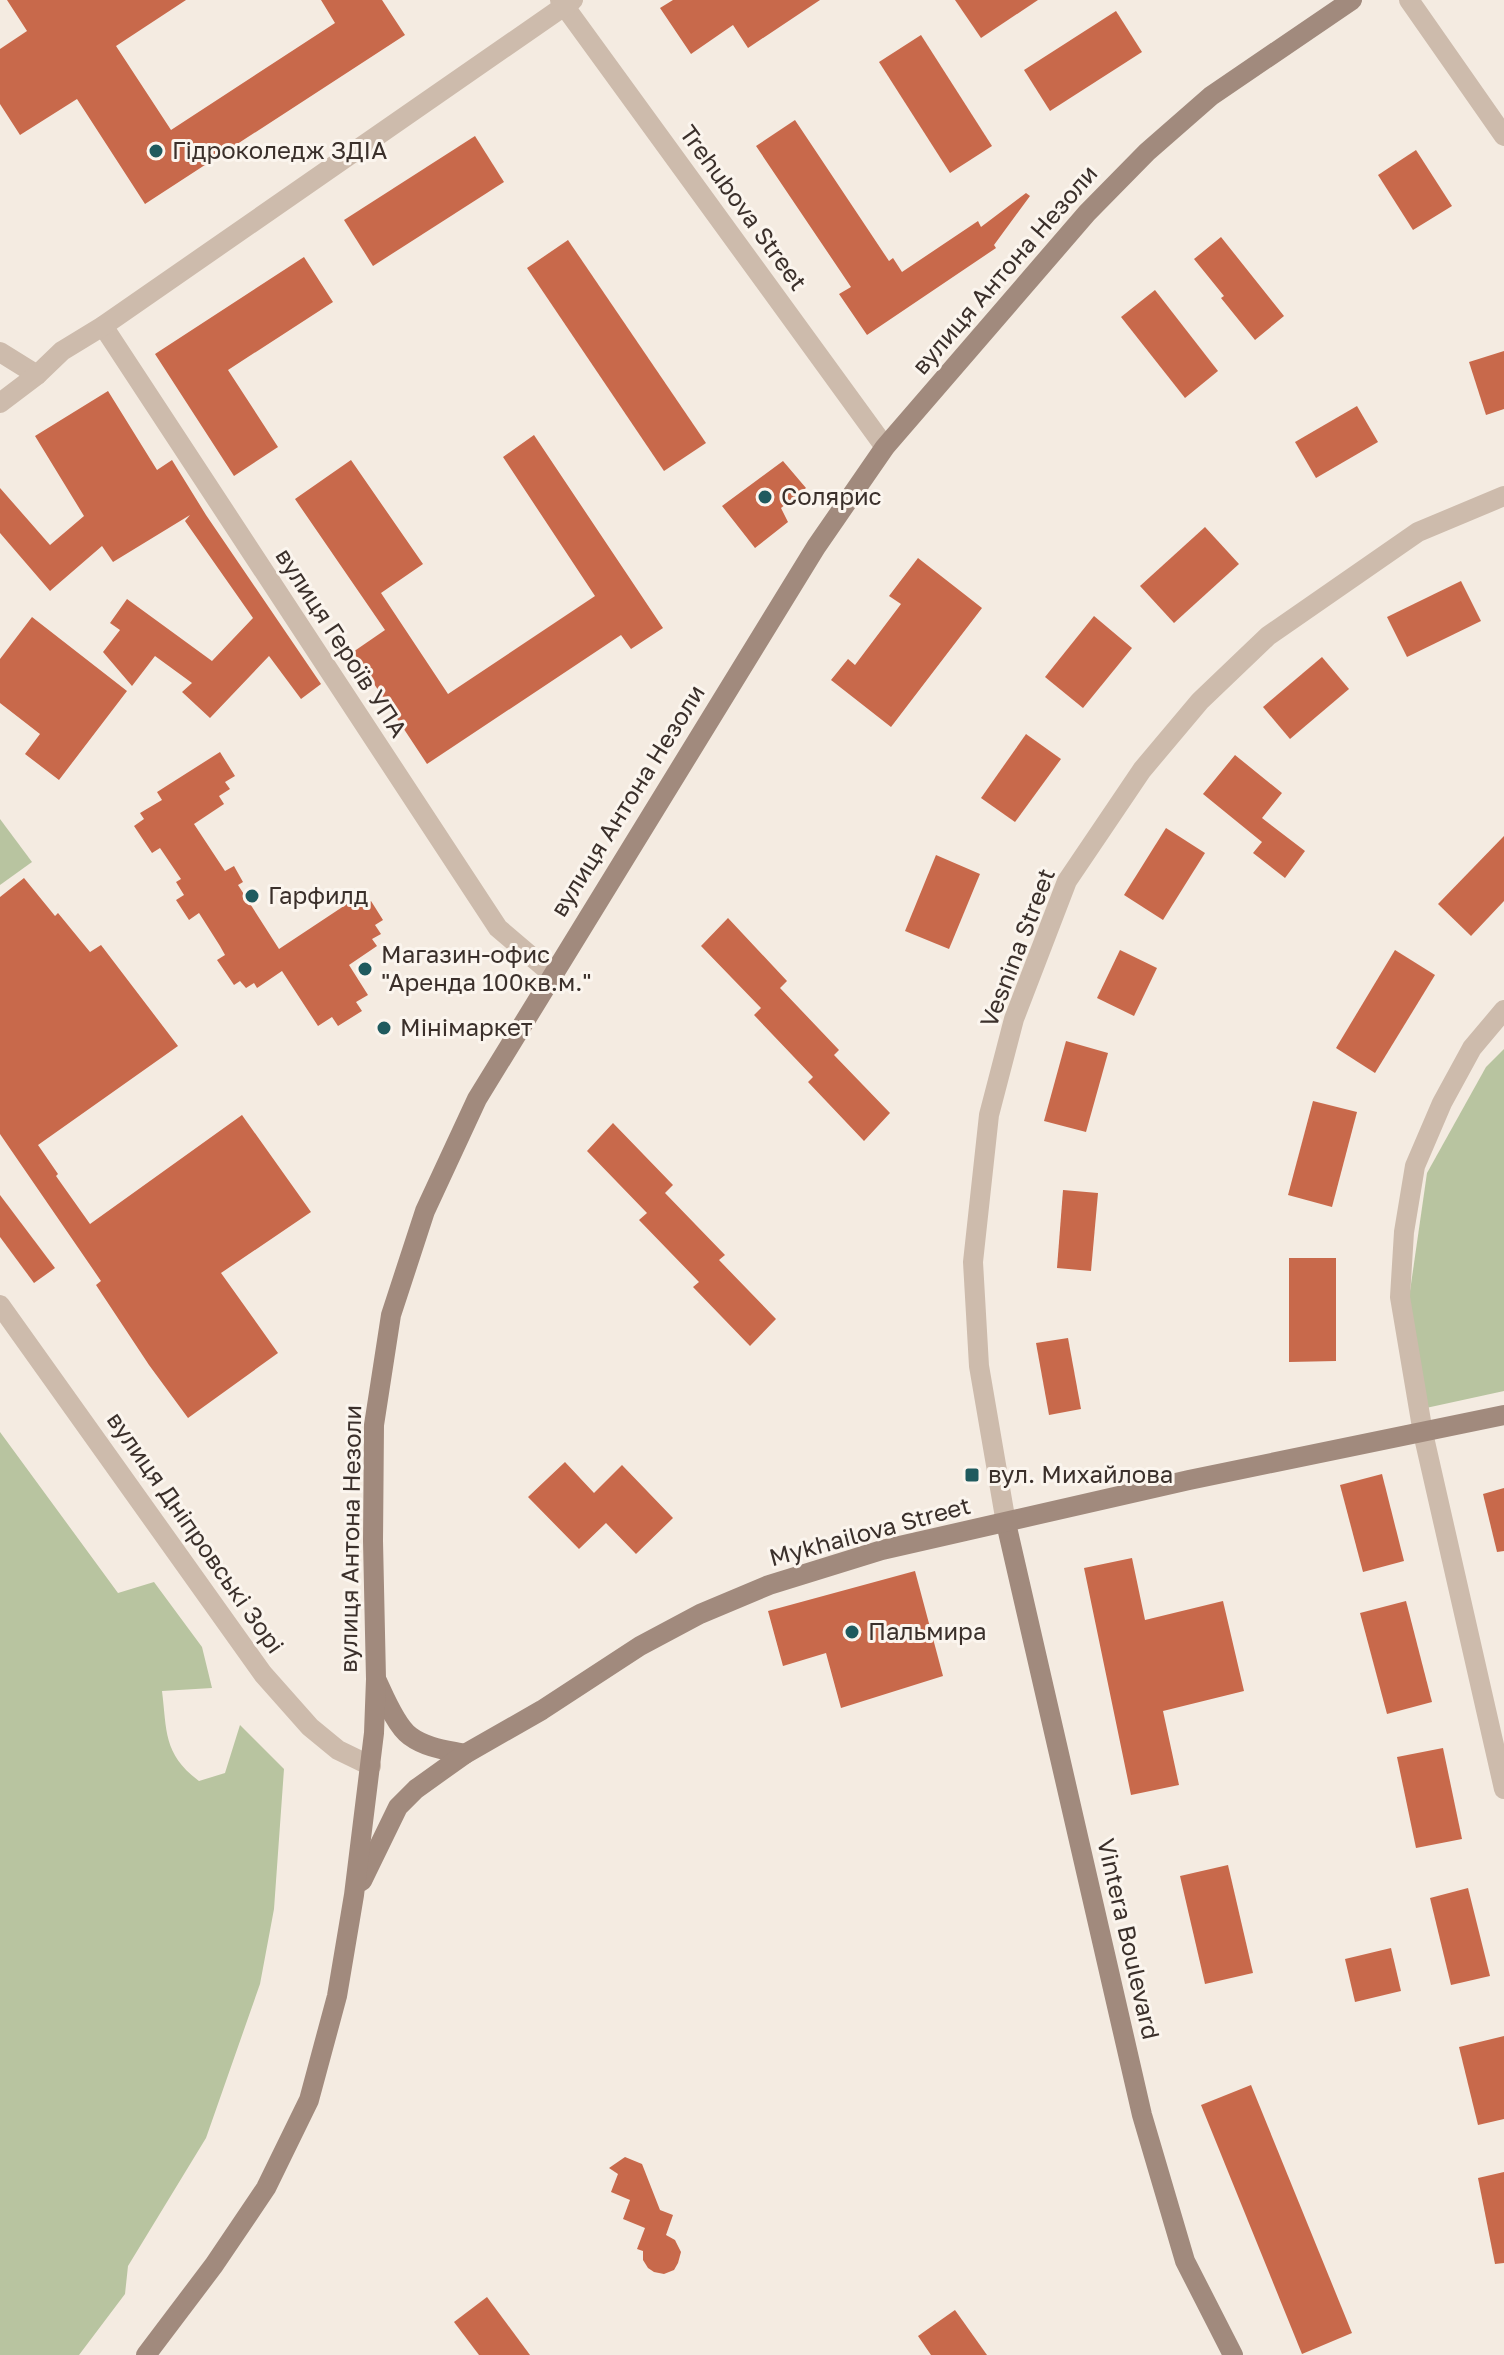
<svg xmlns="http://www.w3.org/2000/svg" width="1504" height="2355" font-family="'Golos Text',sans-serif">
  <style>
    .green { fill: #b8c4a0 }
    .building { fill: #c8694b }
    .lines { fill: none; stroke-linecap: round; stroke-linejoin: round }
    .street { stroke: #cdbbac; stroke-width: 20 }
    .secondary { stroke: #a18a7d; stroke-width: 20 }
    .poi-dot { fill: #1f5a5e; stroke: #fbf5ee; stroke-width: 3 }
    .labels { text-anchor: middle; stroke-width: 6; stroke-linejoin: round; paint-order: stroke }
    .poi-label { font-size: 24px; fill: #3b302b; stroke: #fbf5ee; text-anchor: start }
    .street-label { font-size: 24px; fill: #3b302b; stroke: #fbf5ee }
  </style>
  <rect width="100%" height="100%" fill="#f4ebe1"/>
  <g class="green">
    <polygon points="0,819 32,862 0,885"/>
    <polygon points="1504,1049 1504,1391 1426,1408 1408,1305 1427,1173 1486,1067"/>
    <path d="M 0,1432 L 118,1593 L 154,1582 L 202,1647 L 212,1688 L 162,1691 C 167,1731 163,1754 199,1781 L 225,1773 L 240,1725 L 284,1769 L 274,1909 L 260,1984 L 206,2138 L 128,2266 L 125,2294 L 79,2355 L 0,2355 Z"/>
  </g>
  <g class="building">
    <polygon points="7,0 186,0 116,46 171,130 335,23 321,0 382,0 405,35 145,204 77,99 20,135 0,104 0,49 27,31"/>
    <polygon points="673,0 820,0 748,48 733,25 691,54 660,8"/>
    <polygon points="955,0 1038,0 981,38"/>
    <polygon points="1116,11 1142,52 1050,111 1024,70"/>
    <polygon points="921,35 992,146 950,173 879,62"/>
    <polygon points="795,120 889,261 893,258 902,272 978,221 981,227 1026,193 1030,196 994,245 996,248 867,335 839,294 851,287 756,146"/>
    <polygon points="475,136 504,182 373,266 344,220"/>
    <polygon points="1416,150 1452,206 1413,230 1378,175"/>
    <polygon points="1221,237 1284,316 1255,340 1221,298 1224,296 1194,259"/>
    <polygon points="568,240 706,443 664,471 527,268"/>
    <polygon points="304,257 333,302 228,370 278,447 234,476 155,354"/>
    <polygon points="1155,290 1218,371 1185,398 1121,317"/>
    <polygon points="1504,351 1504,409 1486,415 1469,362"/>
    <polygon points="108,391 157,470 172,460 206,515 321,684 301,699 269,656 210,718 182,692 192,683 155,656 132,686 103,652 120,630 110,623 127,599 212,661 253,618 185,521 190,515 113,562 102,546 50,591 0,533 0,488 50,545 84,516 35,436"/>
    <polygon points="1357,406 1378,442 1316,478 1295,442"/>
    <polygon points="534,435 663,628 631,649 621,635 427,764 353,652 385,630 295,499 351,460 423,564 381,593 448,694 595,596 503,457"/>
    <polygon points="783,461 806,488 781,508 788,522 755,548 722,506"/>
    <polygon points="1205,527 1239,564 1174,623 1140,586"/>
    <polygon points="918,558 982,608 891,727 831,680 848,659 855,665 901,604 889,596"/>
    <polygon points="1461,581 1481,621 1407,657 1387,617"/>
    <polygon points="1094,616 1132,648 1083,708 1045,677"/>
    <polygon points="32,617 127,691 59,780 25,754 40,734 0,703 0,659"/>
    <polygon points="1322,657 1349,689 1290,739 1263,707"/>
    <polygon points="1026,734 1061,759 1015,822 981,798"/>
    <polygon points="220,752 235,776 225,782 230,789 219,796 224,804 194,824 225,871 234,866 243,882 238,885 279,949 359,896 364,905 371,901 383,920 375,925 381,934 372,939 377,946 349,965 368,995 356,1002 362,1011 338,1026 332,1017 318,1026 282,971 257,988 254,983 246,988 240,981 234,985 217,960 225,955 220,946 199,913 189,920 176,900 184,895 176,882 181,879 160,848 152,853 134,826 144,819 140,813 162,800 157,792"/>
    <polygon points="1235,755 1282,793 1262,818 1305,851 1285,878 1253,853 1262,842 1203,794"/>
    <polygon points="1166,828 1205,853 1163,920 1124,895"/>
    <polygon points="1504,836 1504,901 1471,936 1438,904"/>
    <polygon points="936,855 980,874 949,949 905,931"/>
    <polygon points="24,878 55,916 58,913 90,952 101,945 178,1046 38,1145 58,1174 56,1176 90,1224 242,1115 311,1212 221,1273 278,1353 188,1418 149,1365 96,1285 101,1281 0,1134 0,897"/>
    <polygon points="728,918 787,981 780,988 839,1050 834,1055 890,1113 864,1141 808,1082 813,1077 754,1015 761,1008 701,946"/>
    <polygon points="1120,950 1157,968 1134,1016 1097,998"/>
    <polygon points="1395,950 1435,975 1375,1073 1336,1048"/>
    <polygon points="1066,1041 1108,1053 1086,1132 1044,1121"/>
    <polygon points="1313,1101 1357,1112 1332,1207 1288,1195"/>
    <polygon points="613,1123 673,1185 665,1193 725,1255 719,1260 776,1319 750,1346 693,1287 699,1282 639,1220 647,1213 587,1151"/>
    <polygon points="1063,1190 1098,1193 1091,1271 1057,1268"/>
    <polygon points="0,1195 55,1268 34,1283 0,1237"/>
    <polygon points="1289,1258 1336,1258 1336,1361 1289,1362"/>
    <polygon points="1068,1338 1081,1409 1049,1415 1036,1343"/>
    <polygon points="565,1462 594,1493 622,1465 673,1518 636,1554 606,1523 579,1549 528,1497"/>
    <polygon points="1382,1474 1404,1561 1363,1572 1340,1485"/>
    <polygon points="1504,1488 1504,1551 1497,1552 1483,1494"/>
    <polygon points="1132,1558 1145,1620 1223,1601 1244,1691 1163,1711 1179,1785 1131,1795 1084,1568"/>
    <polygon points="915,1571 943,1676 841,1708 826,1653 783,1666 768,1611"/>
    <polygon points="1406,1601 1432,1702 1387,1714 1360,1613"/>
    <polygon points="1443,1748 1462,1839 1416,1848 1397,1757"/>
    <polygon points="1228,1865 1253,1973 1205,1984 1180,1876"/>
    <polygon points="1468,1888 1490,1976 1451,1985 1430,1898"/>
    <polygon points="1391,1948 1401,1991 1355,2002 1345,1959"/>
    <polygon points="1504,2036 1504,2119 1478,2125 1459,2047"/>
    <polygon points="1251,2085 1352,2333 1302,2354 1201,2105"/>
    <polygon points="625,2157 642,2164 660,2210 673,2215 666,2235 675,2240 681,2252 678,2263 674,2270 664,2274 654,2272 648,2268 643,2260 643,2251 637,2249 645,2228 623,2219 630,2200 611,2192 618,2174 609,2168"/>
    <polygon points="1504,2172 1504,2263 1495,2264 1478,2178"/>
    <polygon points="487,2297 530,2355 479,2355 454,2322"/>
    <polygon points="955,2310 987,2355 931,2355 918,2336"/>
  </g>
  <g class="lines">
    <g class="street">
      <polyline points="560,0 885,447"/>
      <polyline points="1409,0 1504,136"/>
      <polyline points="103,326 498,928 552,974"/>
      <polyline points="0,352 37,375"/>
      <polyline points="0,403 37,375 62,351 103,326 573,0"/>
      <polyline points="1504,1010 1472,1048 1442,1103 1415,1166 1404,1232 1400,1297 1423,1433 1504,1789"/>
      <polyline points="0,1305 263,1674 310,1727 338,1750 371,1766"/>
      <polyline points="1006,1523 979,1366 973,1262 989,1115 1014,1019 1067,881 1142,770 1200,701 1268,636 1418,532 1504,496"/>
    </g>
    <g class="secondary">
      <polyline points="1006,1523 1142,2115 1185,2261 1233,2355"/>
      <path d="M 377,1681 C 384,1696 396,1726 410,1736 C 426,1748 447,1750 465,1754"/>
      <polyline points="362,1881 398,1807 416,1789 465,1754 542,1710 640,1646 700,1614 769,1585 882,1550 1189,1480 1504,1415"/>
      <polyline points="146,2355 214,2265 266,2188 309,2100 337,1996 354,1895 374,1733 376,1679 373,1541 374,1425 391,1315 425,1211 477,1099 816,547 885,447 1087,213 1147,152 1211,96 1352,0"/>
    </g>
  </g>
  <g class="poi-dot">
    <circle cx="156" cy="151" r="8"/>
    <circle cx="765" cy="497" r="8"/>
    <circle cx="252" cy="896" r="8"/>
    <circle cx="365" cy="969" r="8"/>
    <circle cx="384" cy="1028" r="8"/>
    <rect x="964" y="1467" width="16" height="16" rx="4"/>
    <circle cx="852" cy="1632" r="8"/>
  </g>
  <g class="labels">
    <g class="poi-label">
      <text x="172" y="159">Гідроколедж ЗДIА</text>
      <text x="781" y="505">Солярис</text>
      <text x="268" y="904">Гарфилд</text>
      <text x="381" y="963">Магазин-офис<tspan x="381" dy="28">"Аренда 100кв.м."</tspan></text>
      <text x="400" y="1036">Мінімаркет</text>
      <text x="988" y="1483">вул. Михайлова</text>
      <text x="868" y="1640">Пальмира</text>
    </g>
    <g class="street-label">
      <text transform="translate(743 208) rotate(54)" y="8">Trehubova Street</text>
      <text transform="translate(1005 270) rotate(-49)" y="8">вулиця Антона Незоли</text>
      <text transform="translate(341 643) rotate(57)" y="8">вулиця Героїв УПА</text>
      <text transform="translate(628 801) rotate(-58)" y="8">вулиця Антона Незоли</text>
      <text transform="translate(1018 948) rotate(-69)" y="8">Vesnina Street</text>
      <text transform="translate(870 1532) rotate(-15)" y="8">Mykhailova Street</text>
      <text transform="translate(195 1533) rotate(55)" y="8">вулиця Дніпровські Зорі</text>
      <text transform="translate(351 1539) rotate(-89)" y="8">вулиця Антона Незоли</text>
      <text transform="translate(1128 1939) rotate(77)" y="8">Vintera Boulevard</text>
    </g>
  </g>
</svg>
